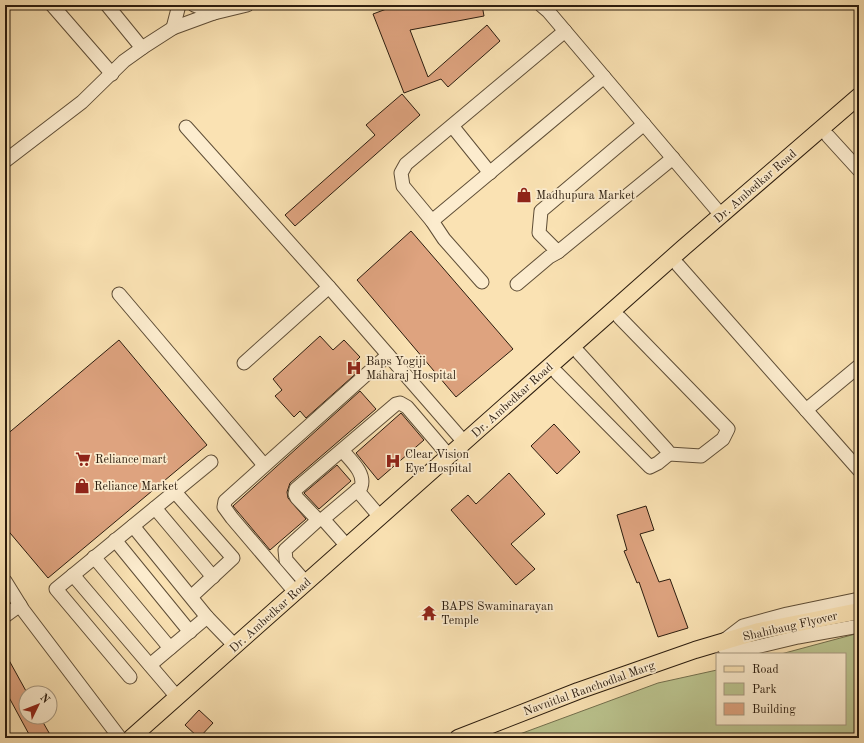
<svg xmlns="http://www.w3.org/2000/svg" width="864" height="743" font-family="'Old Standard TT',serif">
  <style>
    .green { fill: #bbc48f; stroke: #73704e }
    .building { fill: #dea37f; stroke: #2b1c0e }
    .lines { fill: none; stroke-linecap: round; stroke-linejoin: round }
    .minor-casing { stroke: #5f4e37; stroke-width: 15 }
    .major-casing { stroke: #2b1c0e; stroke-width: 18 }
    .minor { stroke: #fcecce; stroke-width: 13 }
    .major { stroke: #fae2b3; stroke-width: 16 }
    .labels { text-anchor: middle; stroke-width: 3.5; stroke-linejoin: round; paint-order: stroke }
    .street-label { font-size: 12px; fill: #2b1c0e; stroke: #fcecce }
    .poi-label { font-size: 12px; fill: #2b1c0e; stroke: #fcecce; text-anchor: start }
  </style>
  <rect width="100%" height="100%" fill="#fae2b3"/>
  <filter id="stains"><feTurbulence type="fractalNoise" baseFrequency=".005" numOctaves="4"/><feColorMatrix values="0 0 0 0 .2 0 0 0 0 .09 0 0 0 0 .02 0 0 0 .5 -.17"/></filter>
  <radialGradient id="worn" r=".72"><stop offset=".6" stop-color="#630" stop-opacity="0"/><stop offset="1" stop-color="#630" stop-opacity=".3"/></radialGradient>
  <polygon class="green" points="859,633 859,738 509,738 658,683 717,670 717,724 845,724 845,654 781,654"/>
  <g class="building">
    <polygon points="397,5 400,5 402,9 422,5 482,5 484,16 410,30 428,77 487,25 500,41 448,87 441,79 404,93 373,14"/>
    <polygon points="402,94 420,115 295,226 285,215 375,135 366,125"/>
    <polygon points="411,231 513,349 456,397 357,280"/>
    <polygon points="320,336 333,350 344,340 360,357 355,362 361,369 306,418 300,411 294,417 275,396 282,390 273,379"/>
    <polygon points="119,340 207,445 48,578 5,527 5,436"/>
    <polygon points="360,391 376,409 290,483 287,492 288,498 306,519 270,550 233,506"/>
    <polygon points="401,413 424,440 378,480 356,453"/>
    <polygon points="554,424 580,452 557,474 531,446"/>
    <polygon points="337,465 351,481 319,509 304,493"/>
    <polygon points="509,473 545,514 511,544 535,569 516,585 451,510 468,495 476,504"/>
    <polygon points="646,506 654,530 640,534 659,582 670,579 688,628 658,637 639,582 637,583 624,551 627,550 617,515"/>
    <polygon points="5,653 26,691 26,717 40,717 52,738 31,738 5,690"/>
    <polygon points="199,710 213,723 199,738 185,725"/>
  </g>
  <g class="lines">
    <g class="minor-casing">
      <g id="minor">
        <polyline points="52,5 112,74"/>
        <polyline points="107,5 142,48"/>
        <polyline points="194,5 214,13 247,5"/>
        <polyline points="541,5 548,11 721,215"/>
        <polyline points="173,28 179,5"/>
        <polyline points="644,124 541,211 539,233 558,252 673,158"/>
        <polyline points="186,127 329,287"/>
        <polyline points="453,127 490,173"/>
        <polyline points="828,136 859,170"/>
        <polyline points="5,161 82,102 124,61 145,46 173,28 214,13"/>
        <polyline points="432,221 604,77"/>
        <polyline points="678,265 859,470"/>
        <polyline points="482,282 444,239 432,221 403,186 401,173 406,164 565,31"/>
        <polyline points="517,284 549,257 558,252"/>
        <polyline points="119,294 264,465"/>
        <polyline points="620,318 728,429 723,439 701,456 669,454"/>
        <polyline points="244,363 329,287 464,442"/>
        <polyline points="557,373 650,467 658,463 669,454 667,450 579,353"/>
        <polyline points="806,410 859,366"/>
        <path d="M 342,450 C 350,460 366,473 361,487 L 323,519 L 318,520 L 297,498 L 295,494 L 296,489 L 396,404 L 400,403 L 407,407 L 449,456"/>
        <polyline points="357,490 380,517"/>
        <polyline points="175,492 233,558 192,596"/>
        <polyline points="155,508 213,577"/>
        <polyline points="323,519 347,546"/>
        <polyline points="133,526 207,617 235,646"/>
        <polyline points="115,540 190,632"/>
        <polyline points="94,557 170,648"/>
        <polyline points="73,575 177,697"/>
        <polyline points="5,581 23,610 120,738"/>
        <polyline points="306,583 286,560 285,550 318,520"/>
        <polyline points="295,592 232,518 224,507 225,501 388,355"/>
        <polyline points="5,616 20,605"/>
        <polyline points="726,639 743,626 787,614 859,599"/>
        <polyline points="725,649 752,648 798,637 859,626"/>
        <polyline points="150,665 207,617"/>
        <polyline points="130,677 56,589 211,462"/>
      </g>
    </g>
    <g class="major-casing">
      <g id="major">
        <polyline points="131,738 683,248 859,96"/>
        <polyline points="458,738 578,691 695,650 759,631 859,611"/>
      </g>
    </g>
    <use href="#minor" class="minor"/>
    <use href="#major" class="major"/>
  </g>
  <defs>
    <g id="shop-bare" transform="scale(1.2)"><path d="M-5-2.5h2.3a2.7 3.5 0 0 1 5.4 0H5L5.5 6h-11ZM-1.5-2.5h3a1.5 2.3 0 0 0-3 0Z" fill="#8f2418" stroke="#fcecce" stroke-width="2.5" paint-order="stroke"/></g>
    <g id="hospital-bare" transform="scale(1.2)"><path d="M-5-5h3v3.5h4V-5h3V5h-3V1.5h-4V5h-3Z" fill="#8f2418" stroke="#fcecce" stroke-width="2.5" paint-order="stroke"/></g>
    <g id="supermarket-bare" transform="scale(1.2)"><path d="M-6-5.5h2.5l.6 2H6L4.5 2H-2.5L-4.4-4H-6ZM-1.5 3.2a1.3 1.3 0 1 0 .1 0ZM3 3.2a1.3 1.3 0 1 0 .1 0Z" fill="#8f2418" stroke="#fcecce" stroke-width="2.5" paint-order="stroke"/></g>
    <g id="temple-bare" transform="scale(1.2)"><path d="M0-6L5-2H3V0L6.5 2.5H4V6H1.5V3h-3V6H-4V2.5H-6.5L-3 0V-2H-5Z" fill="#8f2418" stroke="#fcecce" stroke-width="2.5" paint-order="stroke"/></g>
  </defs>
  <g fill-rule="evenodd">
    <use href="#shop-bare" x="524" y="195"/>
    <use href="#hospital-bare" x="354" y="368"/>
    <use href="#supermarket-bare" x="83" y="459"/>
    <use href="#hospital-bare" x="393" y="461"/>
    <use href="#shop-bare" x="82" y="486"/>
    <use href="#temple-bare" x="429" y="613"/>
  </g>
  <g class="labels">
    <g class="street-label">
      <text transform="translate(755 186) rotate(-41)" y="4">Dr. Ambedkar Road</text>
      <text transform="translate(512 400) rotate(-42)" y="4">Dr. Ambedkar Road</text>
      <text transform="translate(270 615) rotate(-42)" y="4">Dr. Ambedkar Road</text>
      <text transform="translate(790 626) rotate(-13)" y="4">Shahibaug Flyover</text>
      <text transform="translate(589 688) rotate(-20)" y="4">Navnitlal Ranchodlal Marg</text>
    </g>
    <g class="poi-label">
      <text x="536" y="199">Madhupura Market</text>
      <text x="366" y="365">Baps Yogiji<tspan x="366" dy="14">Maharaj Hospital</tspan></text>
      <text x="405" y="458">Clear Vision<tspan x="405" dy="14">Eye Hospital</tspan></text>
      <text x="95" y="463">Reliance mart</text>
      <text x="94" y="490">Reliance Market</text>
      <text x="441" y="610">BAPS Swaminarayan<tspan x="441" dy="14">Temple</tspan></text>
    </g>
  </g>
  <rect width="864" height="743" fill="none" stroke="#fae2b3" stroke-width="20"/>
  <rect x="6" y="6" width="852" height="731" fill="none" stroke="#2b1c0e" stroke-width="2"/>
  <rect x="10" y="10" width="844" height="723" fill="none" stroke="#2b1c0e"/>
  <rect x="716" y="653" width="130" height="72" fill="#fcecce" stroke="#a89981"/>
  <rect x="724" y="666" width="20" height="6" fill="#fae2b3" stroke="#a89981"/>
  <text x="752" y="673" font-size="12" fill="#2b1c0e">Road</text>
  <rect x="724" y="683" width="20" height="12" fill="#bbc48f" stroke="#a89981"/>
  <text x="752" y="693" font-size="12" fill="#2b1c0e">Park</text>
  <rect x="724" y="703" width="20" height="12" fill="#dea37f" stroke="#a89981"/>
  <text x="752" y="713" font-size="12" fill="#2b1c0e">Building</text>
  <g transform="translate(38 705) rotate(47)"><circle r="19" fill="#fcecce" stroke="#a89981"/>
  <path d="M0-3L7 15L0 10L-7 15Z" fill="#8f2418"/>
  <text y="-6" font-size="11" font-weight="bold" text-anchor="middle" fill="#2b1c0e">N</text>
  </g>
  <rect width="100%" height="100%" filter="url(#stains)"/>
  <rect width="100%" height="100%" fill="url(#worn)"/>
</svg>
